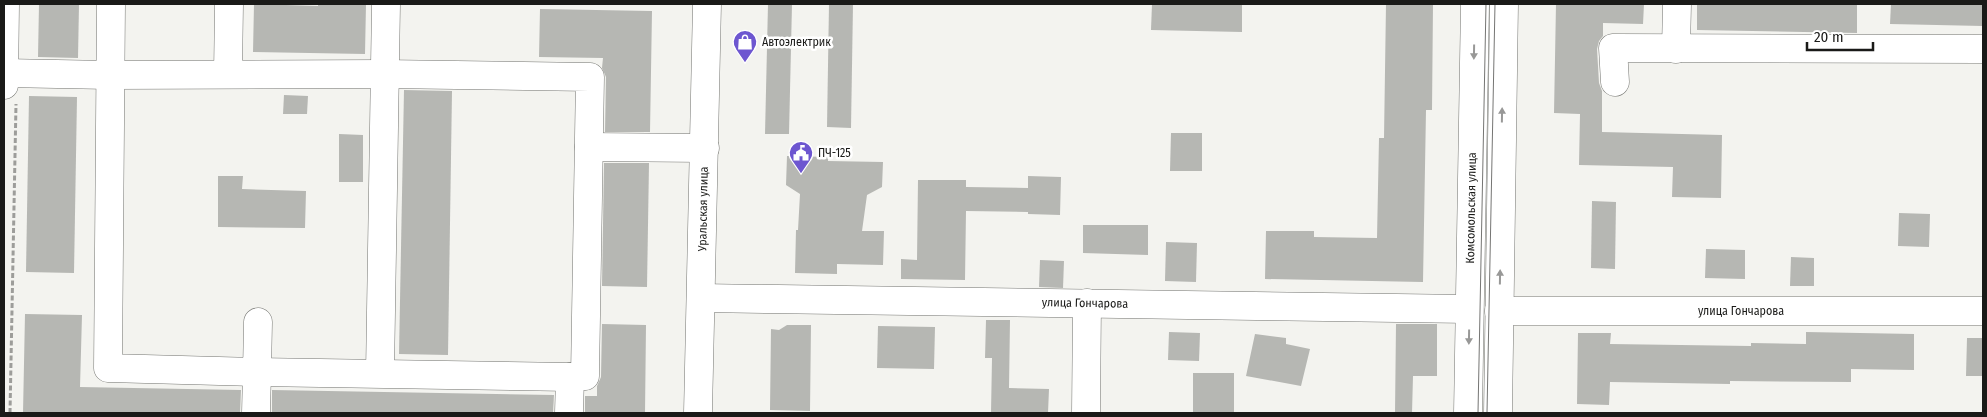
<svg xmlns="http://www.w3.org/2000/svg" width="1987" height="417" font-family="'Fira Sans Condensed',sans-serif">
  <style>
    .building { fill: #b6b7b3 }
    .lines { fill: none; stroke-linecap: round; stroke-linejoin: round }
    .minor-casing { stroke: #747571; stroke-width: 29 }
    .major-casing { stroke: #747571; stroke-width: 29 }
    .path { stroke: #9d9d9a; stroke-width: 3; stroke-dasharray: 5 2.5; stroke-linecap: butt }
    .minor { stroke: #fff; stroke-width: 28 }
    .major { stroke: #fff; stroke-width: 28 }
    .tram { stroke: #757573; stroke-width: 1 }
    .oneway { fill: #989897 }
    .labels { text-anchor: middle; stroke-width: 5; stroke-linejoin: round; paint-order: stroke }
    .poi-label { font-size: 12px; fill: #1a1a18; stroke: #fff; text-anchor: start }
    .street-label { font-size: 12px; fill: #1a1a18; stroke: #fff }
  </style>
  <rect width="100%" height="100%" fill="#f3f3ef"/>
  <g class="building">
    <polygon points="39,4 79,4 78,58 38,57"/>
    <polygon points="254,4 318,6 318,4 366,4 365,54 253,52"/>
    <polygon points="768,4 792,4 789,134 765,134"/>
    <polygon points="829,4 853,4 851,128 827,127"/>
    <polygon points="1152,4 1242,4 1242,32 1151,30"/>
    <polygon points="1386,4 1433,4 1432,110 1426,110 1423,282 1265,279 1266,231 1314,231 1314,237 1377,238 1379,138 1384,138"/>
    <polygon points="1556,4 1644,4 1643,24 1603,23 1603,36 1599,41 1597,49 1599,83 1602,91 1602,132 1722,135 1721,198 1672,197 1673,167 1579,165 1580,114 1554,113"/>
    <polygon points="1697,4 1857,4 1857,33 1697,30"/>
    <polygon points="1891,4 1983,4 1983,26 1890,24"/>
    <polygon points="540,9 652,11 650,132 605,132 606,77 602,68 603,58 539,57"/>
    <polygon points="404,90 452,91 448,355 399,354"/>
    <polygon points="284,95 308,96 307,114 283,114"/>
    <polygon points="29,96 77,97 74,273 26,272"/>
    <polygon points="1171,133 1202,133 1202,171 1170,171"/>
    <polygon points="339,134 363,135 363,182 339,182"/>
    <polygon points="787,156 828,157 828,161 883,162 882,187 867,195 862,231 884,231 883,265 837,264 837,274 795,273 796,230 798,230 800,194 786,185"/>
    <polygon points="604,163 649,163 647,287 602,286"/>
    <polygon points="218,176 243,176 242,189 306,191 305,228 218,227"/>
    <polygon points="1028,176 1061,177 1060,215 1028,214 1028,212 966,211 965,280 901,279 901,259 917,260 918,180 966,180 966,187 1028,188"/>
    <polygon points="1592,201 1616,202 1615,269 1591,268"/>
    <polygon points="1899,213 1930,214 1929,247 1898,246"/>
    <polygon points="1083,225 1148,225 1148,255 1083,253"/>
    <polygon points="1166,242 1197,243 1196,282 1165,281"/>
    <polygon points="1706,249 1745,250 1745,279 1705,278"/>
    <polygon points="1791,257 1814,258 1814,286 1790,286"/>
    <polygon points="1040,260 1064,261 1063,288 1039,287"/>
    <polygon points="25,314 82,315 80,387 241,390 240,413 23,413"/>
    <polygon points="986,320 1010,320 1009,388 1049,389 1048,413 991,413 992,358 985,358"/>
    <polygon points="602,324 646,325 645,413 585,413 585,396 597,396 597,386 601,377"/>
    <polygon points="1396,324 1437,324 1437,376 1413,376 1412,413 1395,413"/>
    <polygon points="787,325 811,325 810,411 770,410 771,329 779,330"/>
    <polygon points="878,326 935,327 934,369 877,368"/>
    <polygon points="1169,332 1200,333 1199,361 1168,360"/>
    <polygon points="1806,332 1914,334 1914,370 1851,369 1851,382 1730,381 1730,384 1610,382 1609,405 1577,404 1578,333 1611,333 1610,344 1751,346 1751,343 1806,344"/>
    <polygon points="1255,334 1286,338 1286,344 1310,349 1301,386 1246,376"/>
    <polygon points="1967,338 1983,338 1983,376 1966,376"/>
    <rect x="1193" y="373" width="41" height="40"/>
    <polygon points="272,390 554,395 553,413 272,413"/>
  </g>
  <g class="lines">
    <g class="minor-casing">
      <g id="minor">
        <polyline points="111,4 108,368 257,372 258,322"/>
        <polyline points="1676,49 1677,4"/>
        <polyline points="4,73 109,75 384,74 590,77 585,376 570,377 569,413"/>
        <polyline points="228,74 229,4"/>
        <polyline points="1615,82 1613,48 1983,49"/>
        <polyline points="4,85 5,4"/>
        <polyline points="589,147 705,148"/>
        <polyline points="701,298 1469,309"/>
        <polyline points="1499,311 1983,311"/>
        <polyline points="380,373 386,4"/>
        <polyline points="256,413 257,372 570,377"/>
        <polyline points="698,413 707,4"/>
        <polyline points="1086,413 1087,303"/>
      </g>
    </g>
    <g class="major-casing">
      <g id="major">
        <polyline points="1468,413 1475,4"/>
        <polyline points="1498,413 1504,4"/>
      </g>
    </g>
    <polyline class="path" points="10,413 16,104"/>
    <use href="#minor" class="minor"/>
    <use href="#major" class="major"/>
    <g class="tram">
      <polyline points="1478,413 1486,4"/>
      <polyline points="1487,413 1495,4"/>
    </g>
  </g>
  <defs><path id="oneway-solid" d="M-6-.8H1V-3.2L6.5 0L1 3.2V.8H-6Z" transform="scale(1.25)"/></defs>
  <g class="oneway">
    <use href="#oneway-solid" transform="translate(1474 52) rotate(91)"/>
    <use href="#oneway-solid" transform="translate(1502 115) rotate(-89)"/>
    <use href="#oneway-solid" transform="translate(1500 277) rotate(-89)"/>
    <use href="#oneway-solid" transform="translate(1469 337) rotate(91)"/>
  </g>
  <defs>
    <g id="shop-pin" transform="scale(1.25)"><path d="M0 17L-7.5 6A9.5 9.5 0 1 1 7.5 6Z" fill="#6d56d0" stroke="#fff"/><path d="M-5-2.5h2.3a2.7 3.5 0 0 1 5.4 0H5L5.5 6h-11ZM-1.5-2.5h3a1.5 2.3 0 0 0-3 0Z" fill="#fff"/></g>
    <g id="civic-pin" transform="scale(1.25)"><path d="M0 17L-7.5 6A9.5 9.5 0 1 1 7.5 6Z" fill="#6d56d0" stroke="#fff"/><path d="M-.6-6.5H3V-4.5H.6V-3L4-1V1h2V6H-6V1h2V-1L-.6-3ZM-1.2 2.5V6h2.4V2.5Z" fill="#fff"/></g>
  </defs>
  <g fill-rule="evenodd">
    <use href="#shop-pin" x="745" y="42"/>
    <use href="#civic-pin" x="801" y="153"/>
  </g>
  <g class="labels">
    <g class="poi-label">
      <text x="762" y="46">Автоэлектрик</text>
      <text x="818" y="157">ПЧ-125</text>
    </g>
    <g class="street-label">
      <text transform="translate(1471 208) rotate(-89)" y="4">Комсомольская улица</text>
      <text transform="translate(703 209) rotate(-89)" y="4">Уральская улица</text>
      <text transform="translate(1085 303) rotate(1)" y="4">улица Гончарова</text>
      <text x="1741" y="315">улица Гончарова</text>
    </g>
  </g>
  <rect width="1987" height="417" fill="none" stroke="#1a1a18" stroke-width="10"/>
  <path d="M1807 42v8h66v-8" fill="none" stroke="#1a1a18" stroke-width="2.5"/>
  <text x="1814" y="42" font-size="15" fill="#1a1a18" stroke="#ffffff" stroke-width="4" paint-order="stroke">20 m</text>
</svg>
